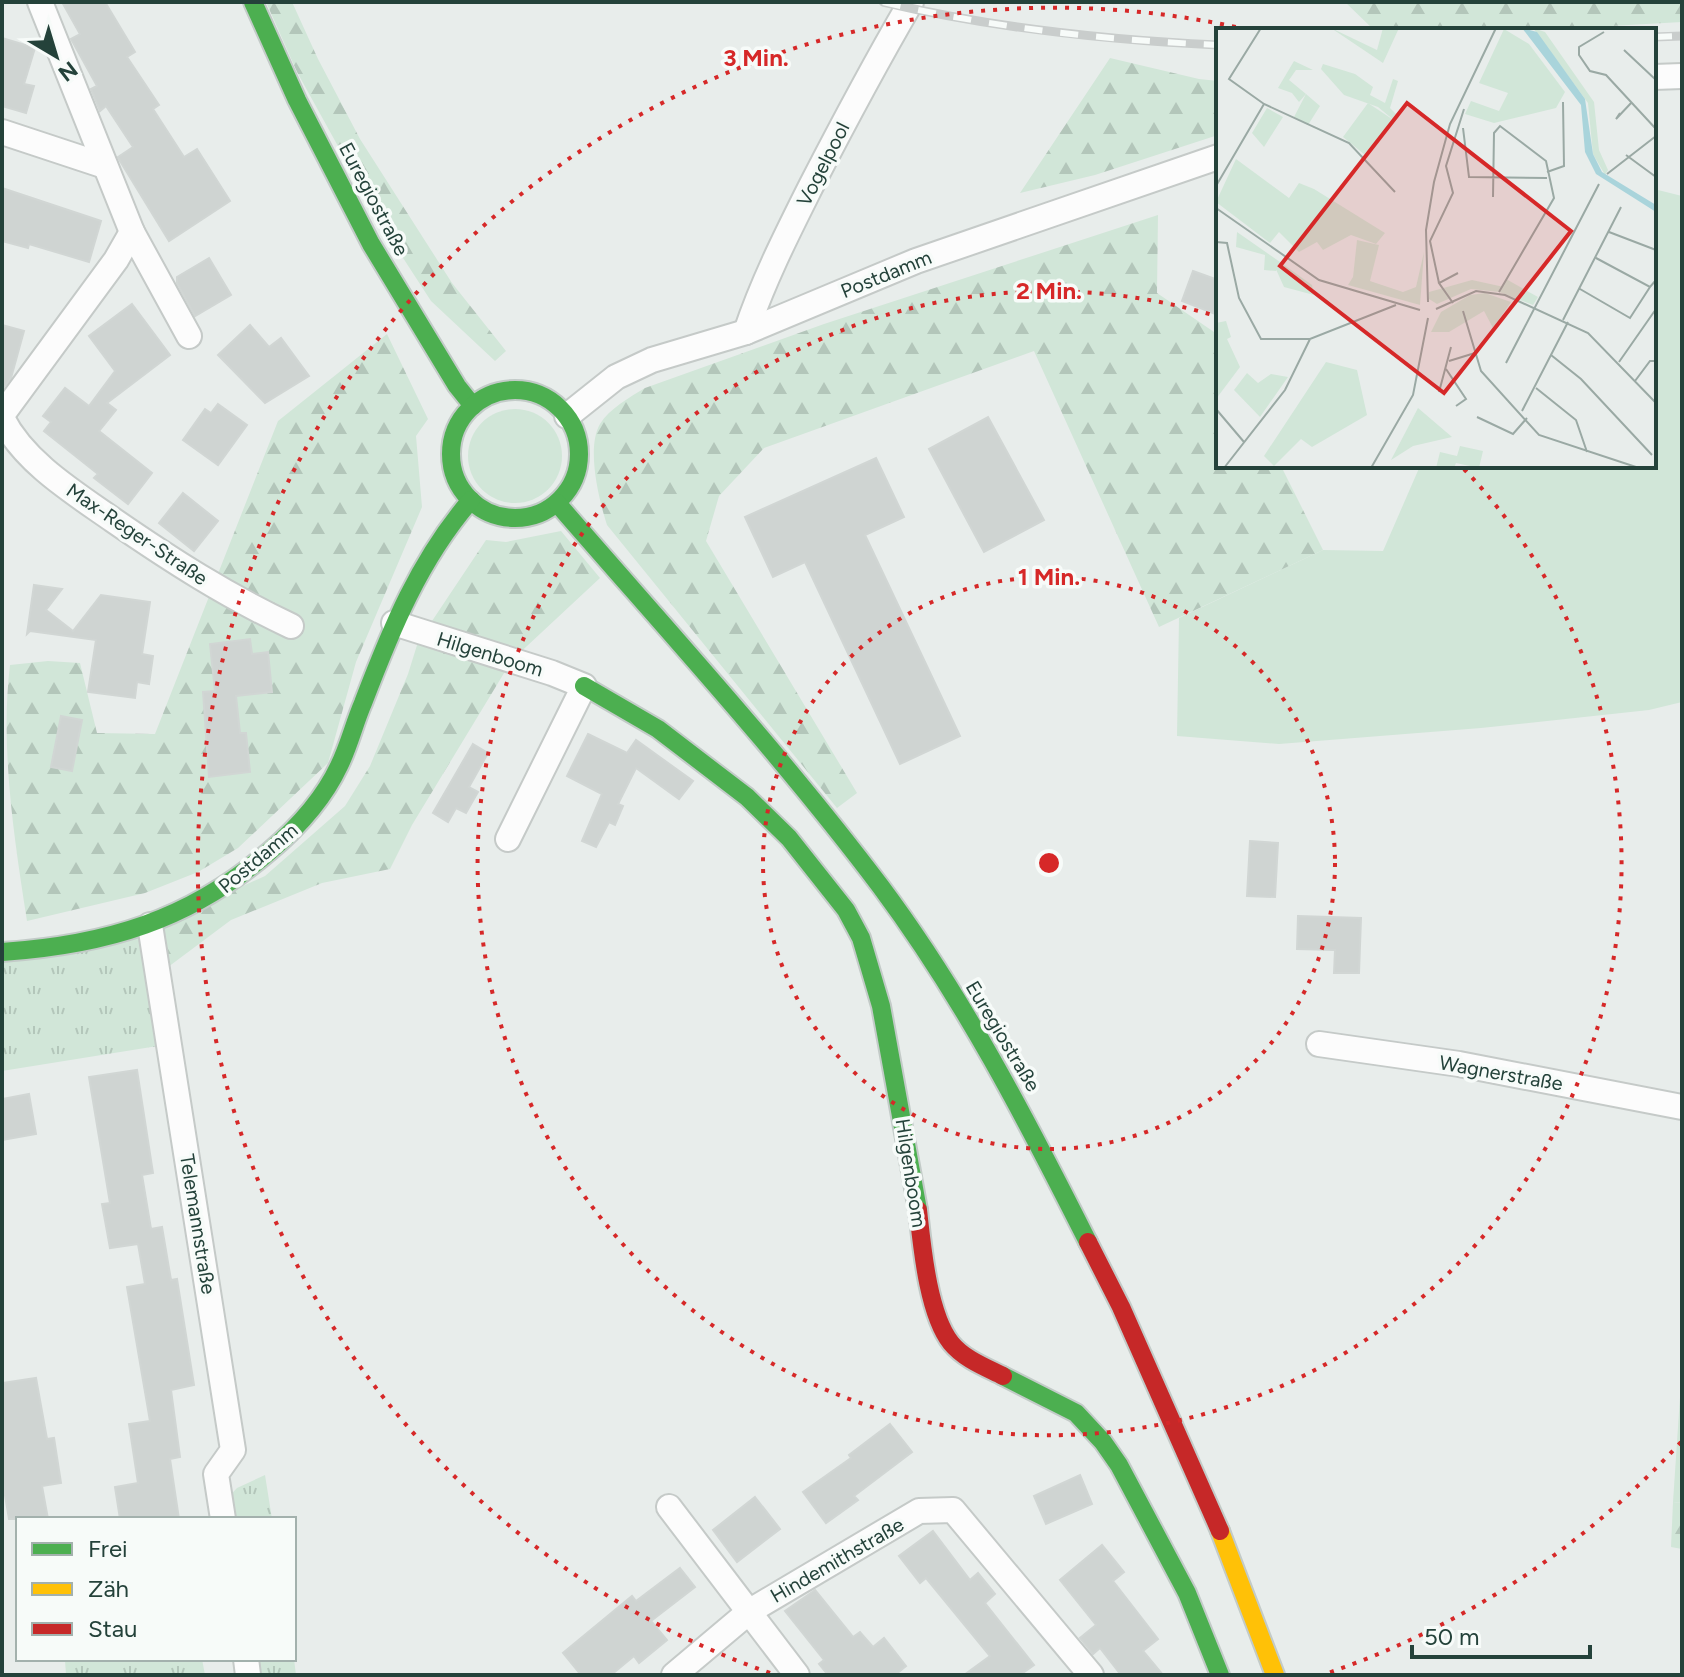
<svg xmlns="http://www.w3.org/2000/svg" width="1684" height="1677" font-family="Figtree,sans-serif">
  <style>
    .grass { fill: #d1e6d8 }
    .forest { fill: url(#forest-firs) }
    .park { fill: url(#park-tufts) }
    .building { fill: #cfd4d2; stroke: #d1d6d4; stroke-width: 2 }
    .lines { fill: none; stroke-linecap: round; stroke-linejoin: round }
    .street-casing { stroke: #c5cac8; stroke-width: 28 }
    .fast-casing { stroke: #c3cbc8; stroke-width: 22 }
    .slow-casing { stroke: #c3cbc8; stroke-width: 22 }
    .jam-casing { stroke: #c3cbc8; stroke-width: 22 }
    .street { stroke: #fcfcfc; stroke-width: 24 }
    .fast { stroke: #4caf50; stroke-width: 18 }
    .slow { stroke: #ffc107; stroke-width: 18 }
    .jam { stroke: #c62828; stroke-width: 18 }
    .rail-casing { stroke: #c9cdcc; stroke-width: 9 }
    .rail { stroke: #f7fbf9; stroke-width: 6; stroke-dasharray: 18; stroke-linecap: butt }
    .ring { fill: none; stroke: #d62828; stroke-width: 4; stroke-dasharray: 4 8 }
    .labels { text-anchor: middle; stroke-width: 7; stroke-linejoin: round; paint-order: stroke }
    .street-label { font-size: 20px; fill: #24423a; stroke: #f7fbf9 }
    .inset-road { fill: none; stroke: #9aa9a4; stroke-width: 2 }
    .view { fill: #d62828; fill-opacity: 0.15; stroke: #d62828; stroke-width: 4 }
    .inset-edge { fill: none; stroke: #24423a; stroke-width: 4 }
    .centre { fill: #d62828; stroke: #f7fbf9; stroke-width: 4 }
    .ring-label { font-size: 24px; text-anchor: middle; font-weight: bold; fill: #d62828; stroke: #f7fbf9; stroke-width: 7; stroke-linejoin: round; paint-order: stroke }
  </style>
  <defs>
    <pattern id="forest-firs" width="22" height="20" patternUnits="userSpaceOnUse" patternTransform="scale(2)"><rect width="22" height="20" fill="#d1e6d8"/><path d="M5 1l3.5 6h-7zM16 11l3.5 6h-7z" fill="#b3c6ba"/></pattern>
    <pattern id="park-tufts" width="24" height="20" patternUnits="userSpaceOnUse" patternTransform="scale(2)"><rect width="24" height="20" fill="#d1e6d8"/><path d="M3 7l-1-3M5 7V3M7 7l1-3M15 17l-1-3M17 17v-4M19 17l1-3" fill="none" stroke="#b3c6ba"/></pattern>
  </defs>
  <rect width="100%" height="100%" fill="#e8edeb"/>
  <g class="grass">
    <polygon points="1654,189 1682,196 1682,702 1649,710 1481,728 1279,744 1177,736 1179,618 1323,550 1383,551 1420,466 1654,466"/>
    <circle cx="515" cy="456" r="47"/>
    <polygon points="1682,1367 1682,1503 1673,1502"/>
  </g>
  <g class="forest">
    <polygon points="266,2 292,2 318,59 360,139 452,283 506,351 495,361 431,301 381,224 297,72"/>
    <polygon points="1345,2 1682,2 1682,22 1540,30 1374,30"/>
    <polygon points="1110,58 1199,79 1218,81 1218,135 1095,175 1020,193"/>
    <path d="M 1158,215 L 1157,293 L 1214,332 L 1218,339 L 1218,466 L 1281,466 L 1323,550 L 1159,627 L 1034,351 L 764,448 L 719,496 L 706,541 L 857,793 L 837,808 L 607,525 C 599,500 586,448 600,424 C 609,409 630,397 645,388 L 824,324 Z"/>
    <path d="M 387,334 L 428,419 L 416,436 L 422,507 L 356,662 L 328,763 L 238,848 L 198,872 L 145,893 L 27,921 C 14,837 0,748 10,665 L 48,661 L 80,663 L 97,733 L 155,734 L 278,421 Z"/>
    <polygon points="561,531 600,578 512,660 412,825 390,869 322,883 231,920 144,985 153,927 265,876 345,806 370,766 408,674 418,642 486,540 506,542"/>
    <polygon points="1673,1502 1682,1503 1682,1549 1671,1547"/>
  </g>
  <g class="park">
    <polygon points="150,925 170,1044 2,1071 2,946"/>
    <polygon points="265,1475 272,1519 223,1519 221,1505 237,1488"/>
    <polygon points="202,1659 205,1675 66,1675 65,1660"/>
    <polygon points="246,1659 294,1659 296,1675 248,1675"/>
  </g>
  <g class="building">
    <polygon points="62,2 105,2 135,52 127,57 159,105 153,109 184,157 197,149 230,201 169,241 120,161 118,157 133,147 106,106 100,111 91,89 97,86 71,39 80,34"/>
    <polygon points="2,38 35,48 24,84 34,86 26,113 2,106"/>
    <polygon points="2,188 101,221 89,262 29,244 28,248 2,241"/>
    <polygon points="209,258 231,295 195,316 177,283 177,277"/>
    <polygon points="1193,271 1218,280 1218,315 1182,301"/>
    <polygon points="132,304 170,355 107,403 116,410 99,431 152,473 128,504 94,478 98,474 44,431 51,422 43,416 65,388 89,406 115,371 89,336"/>
    <polygon points="2,325 24,331 11,378 3,388"/>
    <polygon points="250,325 269,347 281,338 309,376 265,403 218,355"/>
    <polygon points="218,404 247,425 218,465 183,440 205,409 211,413"/>
    <polygon points="988,417 1044,520 984,552 929,449"/>
    <polygon points="876,458 904,517 865,535 960,736 900,764 805,562 773,577 745,517"/>
    <polygon points="183,493 218,521 194,551 159,523"/>
    <polygon points="34,585 62,589 46,610 73,631 101,595 150,602 142,654 153,656 149,684 137,682 135,698 88,692 96,640 30,631 27,634"/>
    <polygon points="250,639 252,654 268,652 272,692 236,696 240,733 246,733 250,772 209,777 203,692 215,691 210,644"/>
    <polygon points="61,716 82,720 72,771 51,767"/>
    <polygon points="588,734 627,753 636,740 693,781 679,799 636,768 618,804 623,806 615,825 609,822 596,847 582,841 602,794 567,776"/>
    <polygon points="473,744 488,753 469,787 478,792 466,813 456,808 448,822 433,813"/>
    <polygon points="1250,841 1278,843 1275,897 1247,896"/>
    <polygon points="1298,916 1361,918 1359,973 1334,973 1335,950 1297,949"/>
    <polygon points="137,1070 153,1173 142,1175 151,1229 162,1227 171,1280 177,1279 194,1385 171,1390 180,1457 170,1459 179,1519 120,1519 115,1487 138,1483 129,1424 150,1421 127,1287 145,1284 138,1244 110,1248 102,1204 110,1203 89,1077"/>
    <polygon points="29,1094 36,1134 2,1140 2,1099"/>
    <polygon points="36,1378 47,1439 54,1438 61,1483 42,1486 48,1519 9,1519 2,1478 2,1383"/>
    <polygon points="890,1424 912,1452 854,1496 858,1500 826,1523 803,1492 851,1458 849,1455"/>
    <polygon points="1080,1475 1092,1504 1046,1524 1034,1496"/>
    <polygon points="755,1497 780,1529 737,1562 713,1530"/>
    <polygon points="933,1531 970,1580 978,1573 995,1594 985,1603 1034,1665 1020,1675 964,1675 990,1656 926,1578 920,1583 899,1556"/>
    <polygon points="1102,1545 1124,1572 1113,1581 1158,1639 1143,1651 1163,1675 1121,1675 1100,1648 1093,1654 1080,1638 1096,1625 1060,1580"/>
    <polygon points="680,1568 695,1587 651,1621 667,1640 639,1663 634,1656 611,1675 581,1675 563,1653 632,1596 636,1601"/>
    <polygon points="815,1590 853,1637 860,1632 873,1647 884,1638 906,1666 895,1675 828,1675 819,1664 824,1660 785,1611"/>
  </g>
  <g class="lines">
    <g class="street-casing">
      <g id="street">
        <polyline points="40,2 132,232 189,336"/>
        <polyline points="1654,77 1682,76"/>
        <polyline points="2,132 105,166"/>
        <path d="M 746,332 C 763,281 787,234 811,186 C 843,124 876,62 911,2"/>
        <polyline points="2,415 116,260 132,232"/>
        <polyline points="567,416 616,377 652,360 746,332 916,261 1218,157"/>
        <path d="M 2,418 C 24,462 73,492 113,520 C 171,560 227,596 291,626"/>
        <polyline points="394,623 552,673 584,686 508,839"/>
        <polyline points="150,925 233,1450 216,1474 223,1519"/>
        <polyline points="1319,1044 1459,1064 1682,1107"/>
        <polyline points="669,1507 797,1675"/>
        <polyline points="246,1659 248,1675"/>
        <polyline points="674,1675 750,1611 919,1511 953,1510 1091,1675"/>
      </g>
    </g>
    <g class="fast-casing">
      <g id="fast">
        <polyline points="253,2 297,100 371,244 457,386 473,406"/>
        <circle cx="515" cy="454" r="64"/>
        <path d="M 557,503 C 666,629 780,753 881,887 C 963,997 1026,1119 1088,1242"/>
        <polyline points="584,686 658,729 747,797 789,838 846,910 861,938 881,1006 918,1210"/>
        <path d="M 2,952 C 106,945 190,920 270,851 C 297,828 324,798 339,766 C 349,746 354,724 363,703 C 391,630 419,560 471,500"/>
        <polyline points="1003,1376 1076,1413 1103,1442 1119,1465 1187,1593 1220,1675"/>
      </g>
    </g>
    <g class="slow-casing">
      <polyline id="slow" points="1220,1531 1275,1675"/>
    </g>
    <g class="jam-casing">
      <g id="jam">
        <path d="M 918,1210 C 922,1246 928,1314 951,1343 C 964,1359 985,1367 1003,1376"/>
        <polyline points="1088,1242 1121,1307 1220,1531"/>
      </g>
    </g>
    <use href="#street" class="street"/>
    <use href="#fast" class="fast"/>
    <use href="#slow" class="slow"/>
    <use href="#jam" class="jam"/>
    <g class="rail-casing">
      <g id="rail">
        <path d="M 883,2 C 993,28 1105,40 1218,45"/>
        <polyline points="1654,37 1682,36"/>
      </g>
    </g>
    <use href="#rail" class="rail"/>
  </g>
  <g class="ring">
    <circle cx="1049" cy="863" r="286"/>
    <path d="M1464 469A572 572 0 1 1 1216 316"/>
    <path d="M1681 1442A857 857 0 0 1 1328 1673M770 1673A857 857 0 0 1 1249 30"/>
  </g>
  <g class="labels">
    <g class="street-label">
      <text transform="translate(823 164) rotate(-63)" y="7">Vogelpool</text>
      <text transform="translate(374 199) rotate(62)" y="7">Euregiostraße</text>
      <text transform="translate(886 274) rotate(-22)" y="7">Postdamm</text>
      <text transform="translate(137 534) rotate(34)" y="7">Max-Reger-Straße</text>
      <text transform="translate(490 654) rotate(17)" y="7">Hilgenboom</text>
      <text transform="translate(258 858) rotate(-40)" y="7">Postdamm</text>
      <text transform="translate(1003 1036) rotate(59)" y="7">Euregiostraße</text>
      <text transform="translate(1501 1073) rotate(10)" y="7">Wagnerstraße</text>
      <text transform="translate(911 1173) rotate(81)" y="7">Hilgenboom</text>
      <text transform="translate(198 1224) rotate(81)" y="7">Telemannstraße</text>
      <text transform="translate(837 1560) rotate(-30)" y="7">Hindemithstraße</text>
    </g>
  </g>
  <g transform="translate(1216 28)">
    <rect width="440" height="440" fill="#e8edeb"/>
    <path d="M 317,0 L 329,4 L 378,74 L 383,122 L 392,142 L 389,147 L 377,126 L 372,75 ZM 288,1 L 313,16 L 349,64 L 340,80 L 278,95 L 249,86 L 255,73 L 283,83 L 292,65 L 263,55 ZM 90,66 L 104,78 L 92,97 L 78,89 ZM 152,75 L 179,93 L 149,127 L 127,109 ZM 51,80 L 67,89 L 48,119 L 36,105 ZM 20,131 L 73,170 L 83,155 L 98,161 L 169,205 L 160,216 L 135,207 L 107,222 L 101,214 L 83,224 L 63,204 L 54,215 L 0,174 ZM 21,204 L 64,234 L 60,243 L 48,242 L 49,227 L 20,219 ZM 10,293 L 15,309 L 11,311 L 24,339 L 0,371 L 0,295 ZM 110,334 L 141,342 L 151,387 L 96,419 L 85,411 L 58,438 L 48,428 ZM 31,345 L 42,355 L 55,346 L 72,349 L 44,389 L 18,362 ZM 244,418 L 267,423 L 263,440 L 240,435 L 238,440 L 220,440 L 224,424 L 241,428 Z" fill="#d1e6d8"/>
    <path d="M 115,0 L 161,22 L 167,0 L 183,0 L 167,35 ZM 78,33 L 97,42 L 80,42 L 73,52 L 90,66 L 83,74 L 76,65 L 62,60 ZM 107,36 L 139,46 L 157,59 L 154,67 L 169,75 L 177,51 L 182,53 L 174,80 L 183,89 L 179,93 L 162,79 L 128,67 L 105,41 ZM 141,212 L 163,217 L 154,253 L 187,264 L 200,259 L 208,224 L 204,277 L 132,257 L 137,249 ZM 64,234 L 96,257 L 98,267 L 68,259 L 59,239 ZM 256,252 L 288,259 L 283,264 L 255,261 L 221,276 L 213,271 L 213,264 ZM 269,265 L 295,274 L 277,300 L 268,283 L 233,304 L 215,304 L 225,284 L 254,267 ZM 202,380 L 236,409 L 197,418 L 175,432 Z" fill="#d1e6d8"/>
    <path d="M 290,251 L 322,269 L 317,277 L 283,264 Z" fill="#d1e6d8"/>
    <path d="M 306,0 L 321,4 L 369,71 L 377,126 L 386,144 L 440,177 L 440,184 L 380,146 L 369,124 L 365,77 Z" fill="#a9d4db"/>
    <path class="inset-road" d="M 45,0 L 13,51 L 48,76 L 133,115 L 179,164M 388,4 L 363,19 L 363,27 L 374,43 L 390,47 L 440,101M 408,22 L 440,52M 404,85 L 400,91 L 416,74M 247,100 L 253,149 L 331,150M 410,127 L 440,149M 331,144 L 348,138 L 347,74M 391,146 L 440,108M 0,158 L 48,76M 277,169 L 278,105 L 284,98 L 330,133 L 338,170 L 283,264M 0,180 L 103,252 L 204,282M 393,204 L 440,222M 0,214 L 11,215 L 23,270 L 45,311 L 94,311 L 180,277M 380,230 L 434,259 L 440,252M 223,255 L 214,213 L 237,165 L 230,138 L 248,81M 364,261 L 414,290 L 434,259M 212,274 L 210,202 L 218,154 L 234,96 L 280,0M 237,275 L 223,255 L 242,245M 220,281 L 260,263 L 289,267 L 372,305 L 440,375M 247,283 L 265,343 L 323,407 L 423,440M 347,292 L 405,179M 335,327 L 365,351 L 436,427M 233,333 L 259,325M 403,334 L 440,281M 290,335 L 383,156M 230,341 L 250,371 L 240,378M 419,353 L 434,333 L 440,333M 320,360 L 360,392 L 371,424M 223,364 L 235,319M 0,381 L 28,414M 306,383 L 352,294M 261,389 L 297,406 L 311,390M 8,440 L 69,362 L 94,311M 155,440 L 197,367 L 212,290"/>
    <path class="view" d="M 191,75 L 355,203 L 228,365 L 64,238 Z"/>
    <rect width="440" height="440" class="inset-edge"/>
  </g>
  <circle cx="1049" cy="863" r="12" class="centre"/>
  <g class="ring-label">
    <text x="756" y="66">3 Min.</text>
    <text x="1049" y="299">2 Min.</text>
    <text x="1049" y="585">1 Min.</text>
  </g>
  <rect width="1684" height="1677" fill="none" stroke="#24423a" stroke-width="8"/>
  <rect x="16" y="1517" width="280" height="144" fill="#f7fbf9" stroke="#a3b1ad" stroke-width="2"/>
  <rect x="32" y="1543" width="40" height="12" fill="#4caf50" stroke="#a3b1ad" stroke-width="2"/>
  <text x="88" y="1557" font-size="24" fill="#24423a">Frei</text>
  <rect x="32" y="1583" width="40" height="12" fill="#ffc107" stroke="#a3b1ad" stroke-width="2"/>
  <text x="88" y="1597" font-size="24" fill="#24423a">Zäh</text>
  <rect x="32" y="1623" width="40" height="12" fill="#c62828" stroke="#a3b1ad" stroke-width="2"/>
  <text x="88" y="1637" font-size="24" fill="#24423a">Stau</text>
  <g transform="translate(56 56) rotate(142)" stroke="#f7fbf9" stroke-width="6" paint-order="stroke">
  <path d="M0-6L14 30L0 20L-14 30Z" fill="#24423a"/>
  <text y="-12" font-size="22" font-weight="bold" text-anchor="middle" fill="#24423a">N</text>
  </g>
  <path d="M1412 1645v12h178v-12" fill="none" stroke="#24423a" stroke-width="4"/>
  <text x="1424" y="1645" font-size="24" fill="#24423a" stroke="#f7fbf9" stroke-width="6" paint-order="stroke">50 m</text>
</svg>
